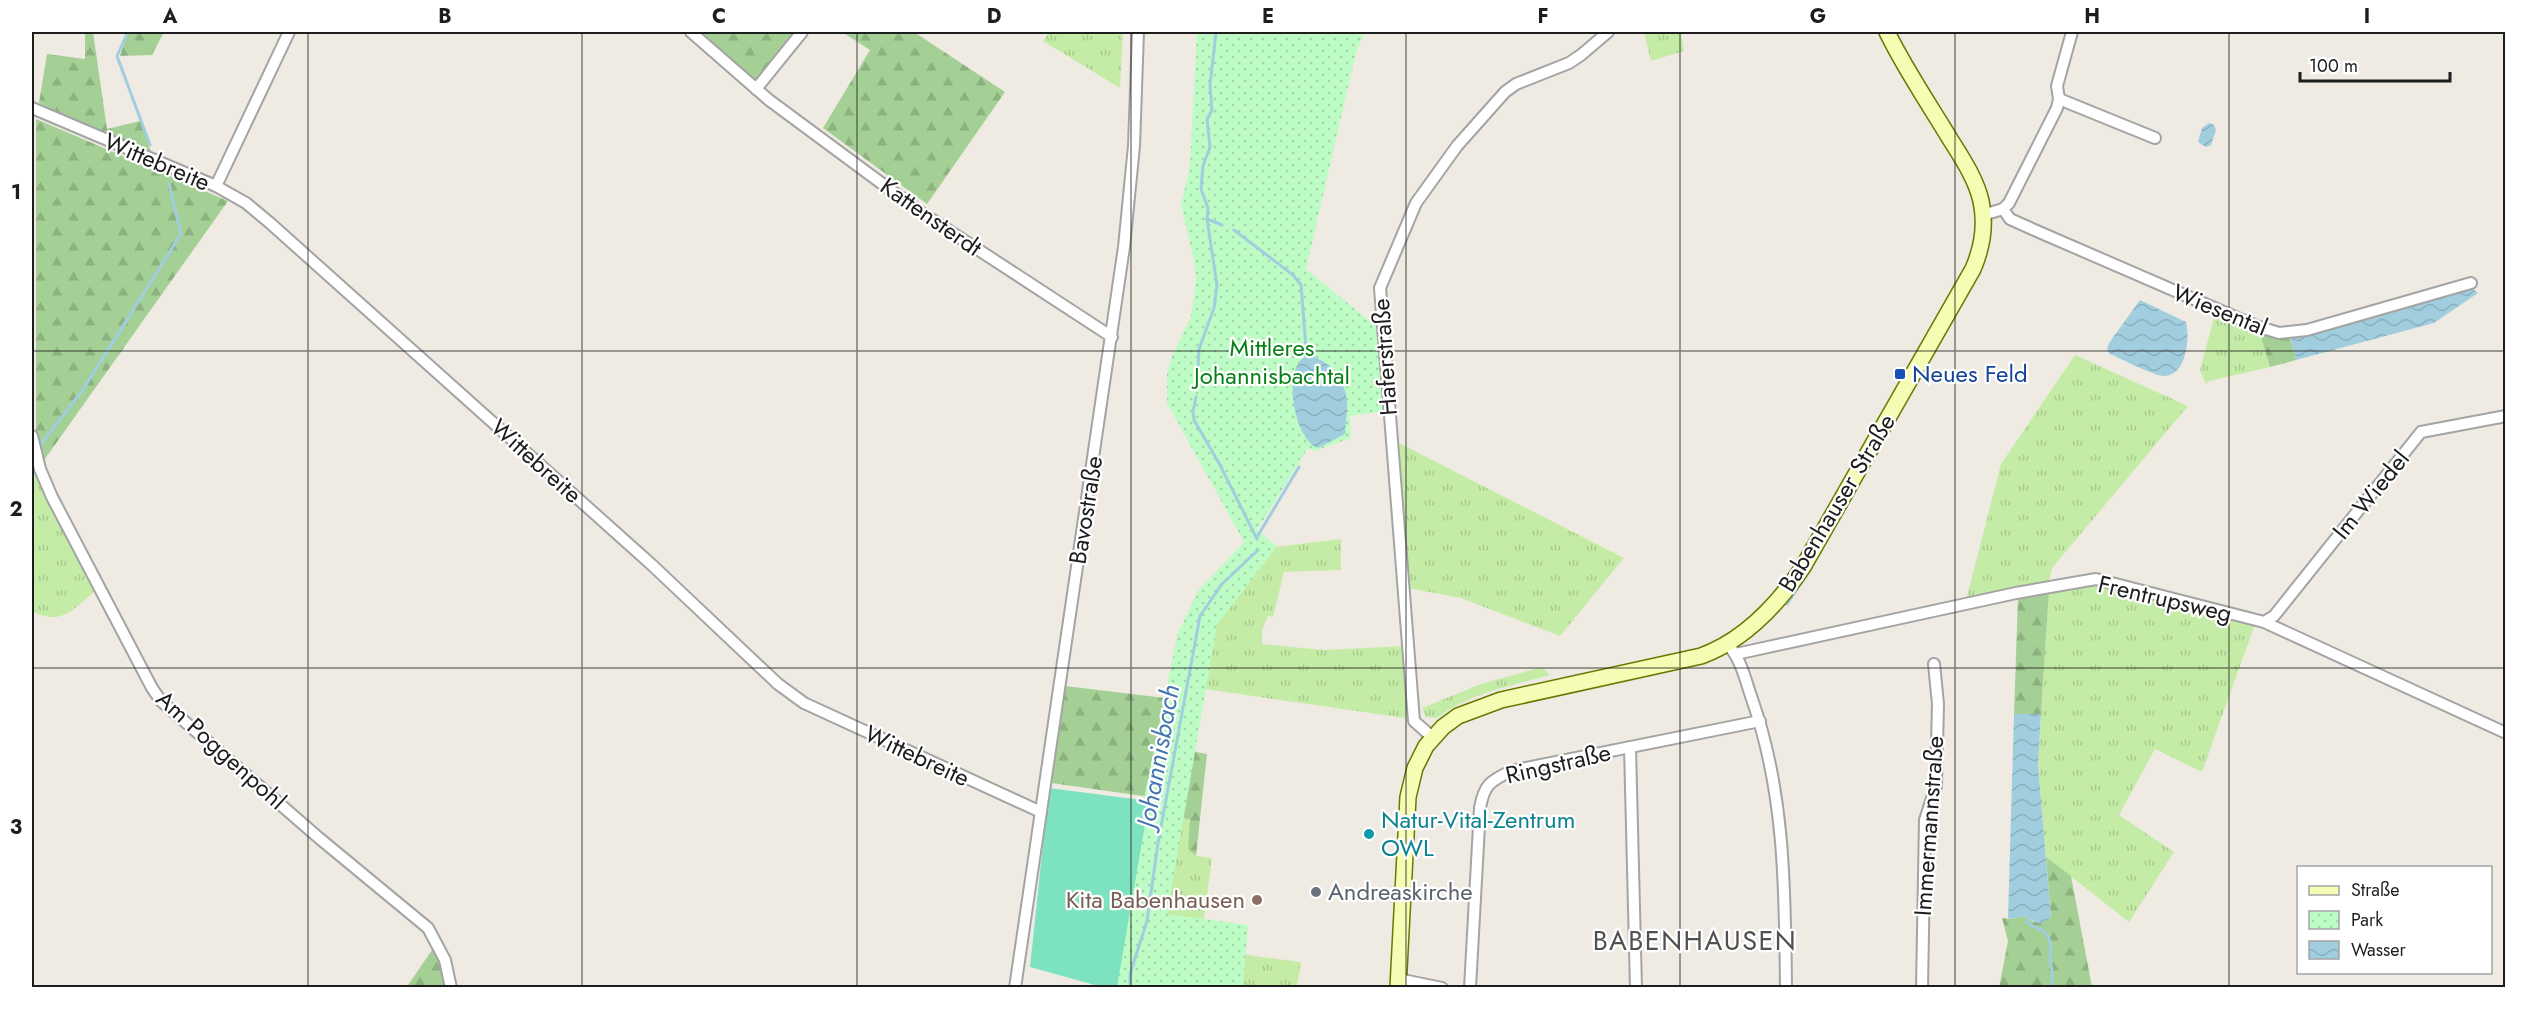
<svg xmlns="http://www.w3.org/2000/svg" width="2537" height="1019" font-family="Jost,sans-serif">
  <style>
    .grass { fill: url(#grass-tufts) }
    .forest { fill: url(#forest-firs) }
    .park { fill: url(#park-dots) }
    .pitch { fill: #7ce2c0 }
    .water { fill: url(#water-waves) }
    .lines { fill: none; stroke-linecap: round; stroke-linejoin: round }
    .stream { stroke: #a1cedf; stroke-width: 3 }
    .minor-casing { stroke: #a4a4a4; stroke-width: 14 }
    .secondary-casing { stroke: #667900; stroke-width: 18 }
    .minor { stroke: #fff; stroke-width: 10 }
    .secondary { stroke: #f5fcb3; stroke-width: 15 }
    .grid { fill: none; stroke: #1d1d1d; stroke-width: 1.5; stroke-opacity: 0.55 }
    .transit-dot { fill: #1a4fb4; stroke: #fff; stroke-width: 2 }
    .culture-dot { fill: #0f9aa8; stroke: #fff; stroke-width: 2 }
    .worship-dot { fill: #6b7280; stroke: #fff; stroke-width: 2 }
    .education-dot { fill: #8d6e63; stroke: #fff; stroke-width: 2 }
    .labels { text-anchor: middle; stroke-width: 4.5; stroke-linejoin: round; paint-order: stroke }
    .street-label { font-size: 24px; fill: #1d1d1d; stroke: #fff }
    .park-label { font-size: 24px; fill: #068016; stroke: #fff }
    .transit-label { font-size: 24px; fill: #164399; stroke: #fff; text-anchor: start }
    .culture-label { font-size: 24px; fill: #0d838f; stroke: #fff; text-anchor: start }
    .worship-label { font-size: 24px; fill: #5b616d; stroke: #fff; text-anchor: start }
    .education-label { font-size: 24px; fill: #785e54; stroke: #fff; text-anchor: end }
    .water-label { font-size: 26px; font-style: italic; fill: #4576b1; stroke: #fff }
    .quarter-label { font-size: 27px; letter-spacing: 1.5px; fill: #505050; stroke: #fff }
    .neatline { fill: none; stroke: #1d1d1d; stroke-width: 2 }
    .grid-label { font-size: 20px; text-anchor: middle; font-weight: bold; fill: #1d1d1d }
  </style>
  <defs>
    <pattern id="grass-tufts" width="24" height="20" patternUnits="userSpaceOnUse" patternTransform="scale(1.5)"><rect width="24" height="20" fill="#c5eca6"/><path d="M3 7l-1-3M5 7V3M7 7l1-3M15 17l-1-3M17 17v-4M19 17l1-3" fill="none" stroke="#a9ca8e"/></pattern>
    <pattern id="forest-firs" width="22" height="20" patternUnits="userSpaceOnUse" patternTransform="scale(1.5)"><rect width="22" height="20" fill="#a4d095"/><path d="M5 1l3.5 6h-7zM16 11l3.5 6h-7z" fill="#8db280"/></pattern>
    <pattern id="park-dots" width="8" height="8" patternUnits="userSpaceOnUse" patternTransform="scale(1.5)"><rect width="8" height="8" fill="#bdfcc5"/><path d="M2 2h.1M6 6h.1" fill="none" stroke="#a2d8a9" stroke-width="1.8" stroke-linecap="round"/></pattern>
    <pattern id="water-waves" width="16" height="10" patternUnits="userSpaceOnUse" patternTransform="scale(1.5)"><rect width="16" height="10" fill="#a1cedf"/><path d="M0 5q4-4 8 0t8 0" fill="none" stroke="#8ab0bf"/></pattern>
  </defs>
  <rect width="100%" height="100%" fill="#efebe3"/>
  <g class="grass">
    <polygon points="1049,32 1123,32 1120,88 1043,41"/>
    <polygon points="1644,32 1681,32 1684,51 1651,61"/>
    <polygon points="2215,314 2260,334 2270,367 2209,381 2206,384 2200,370"/>
    <polygon points="2075,355 2188,406 2052,568 2049,582 1966,600 2001,464"/>
    <polygon points="1397,442 1624,558 1560,636 1461,598 1408,588"/>
    <path d="M 32,463 L 48,502 L 96,590 C 74,609 61,627 32,611 Z"/>
    <polygon points="1341,539 1341,570 1284,572 1273,617 1268,616 1262,630 1262,644 1323,650 1405,646 1408,687 1405,718 1191,687 1199,638 1265,548"/>
    <polygon points="2095,581 2255,624 2202,772 2155,749 2119,815 2174,852 2129,922 2046,857 2038,765 2049,591"/>
    <path d="M 1542,667 L 1550,675 C 1512,686 1469,693 1437,718 L 1426,717 L 1422,708 L 1481,684 Z"/>
    <polygon points="1182,817 1187,817 1191,824 1188,849 1196,856 1212,858 1200,949 1301,962 1297,987 1134,988"/>
  </g>
  <g class="forest">
    <polygon points="85,32 93,32 107,129 140,121 152,154 98,132 39,103 47,54 85,59"/>
    <polygon points="115,32 164,32 152,55 120,56 127,35"/>
    <polygon points="701,32 797,32 756,82"/>
    <polygon points="842,32 914,32 1005,92 927,204 823,128 870,50"/>
    <polygon points="36,119 228,201 42,463 36,436"/>
    <polygon points="2260,334 2274,338 2290,337 2296,360 2270,367"/>
    <polygon points="2049,591 2041,714 2014,714 2018,597"/>
    <polygon points="1178,633 1194,635 1164,799 1051,783 1065,686 1165,698"/>
    <polygon points="1193,748 1196,752 1207,754 1196,856 1188,849 1190,820 1182,817"/>
    <polygon points="2046,857 2071,876 2092,987 1999,988 2008,941 2002,918 2012,919 2024,916 2034,922 2051,918"/>
    <polygon points="434,947 446,987 406,988"/>
  </g>
  <polygon class="park" points="1197,32 1365,32 1356,53 1306,269 1379,329 1385,411 1350,416 1351,438 1314,451 1308,448 1257,530 1277,546 1217,625 1167,914 1248,925 1243,987 1117,988 1143,803 1178,633 1198,591 1244,542 1167,403 1167,374 1172,356 1191,317 1196,280 1194,261 1181,205 1190,166"/>
  <polygon class="pitch" points="1049,788 1149,801 1117,987 1102,987 1030,967"/>
  <g class="water">
    <polygon points="2209,123 2214,125 2216,130 2211,145 2206,147 2198,142 2202,128"/>
    <polygon points="2472,288 2478,293 2434,323 2296,360 2290,337 2304,336"/>
    <path d="M 2140,300 L 2186,322 C 2190,337 2187,377 2163,376 C 2153,375 2121,359 2110,354 L 2107,350 L 2109,343 Z"/>
    <path d="M 1309,355 C 1333,362 1349,384 1347,410 C 1347,418 1345,426 1345,434 L 1318,448 C 1295,439 1284,378 1301,360 C 1303,358 1306,356 1309,355 Z"/>
    <polygon points="2014,714 2041,714 2038,765 2051,918 2039,924 2024,916 2012,919 2008,918"/>
  </g>
  <g class="lines">
    <g class="stream">
      <polyline points="128,32 117,56 150,145"/>
      <polyline points="1216,32 1210,85 1212,110 1207,119 1210,147 1203,166 1201,189 1208,208 1207,219 1222,225"/>
      <polyline points="1234,230 1293,275 1301,285 1307,361"/>
      <polyline points="1197,388 1199,349 1214,308 1217,285 1207,219"/>
      <polyline points="1196,397 1193,412 1194,420 1220,465 1257,539"/>
      <polyline points="41,444 82,391 181,234 169,183"/>
      <polyline points="1257,537 1299,467"/>
      <polyline points="1787,604 1810,570"/>
      <path d="M 2030,918 L 2027,922 C 2032,928 2039,927 2044,932 C 2053,940 2050,949 2050,959 C 2051,971 2056,976 2049,988"/>
      <polyline points="1130,988 1130,974 1147,921 1158,843 1200,616 1222,584 1258,550"/>
    </g>
    <g class="minor-casing">
      <g id="minor">
        <polyline points="691,32 769,100 919,211 1112,337"/>
        <polyline points="756,89 802,32"/>
        <polyline points="2059,99 2155,138"/>
        <polyline points="32,108 216,186 246,203 270,223 652,565 778,684 804,703 1041,812"/>
        <polyline points="216,186 289,32"/>
        <polyline points="2003,209 2010,219 2039,232 2256,326 2279,333 2307,330 2471,283"/>
        <polyline points="1983,215 2003,209 2009,203 2057,108 2059,99 2057,86 2072,32"/>
        <polyline points="32,436 40,469 52,497 152,688 161,701 319,838 428,928 445,960 451,988"/>
        <polyline points="2264,622 2274,616 2421,432 2506,416"/>
        <path d="M 1731,648 C 1742,663 1746,682 1752,699 C 1785,793 1785,889 1786,988"/>
        <polyline points="1736,654 2016,593 2096,579 2264,622 2506,733"/>
        <polyline points="1432,737 1414,721 1380,288 1416,203 1457,146 1505,92 1516,84 1569,63 1581,55 1608,32"/>
        <polyline points="1630,747 1636,988"/>
        <polyline points="1398,979 1442,988"/>
        <polyline points="1015,988 1124,247 1134,146 1138,32"/>
        <path d="M 1470,988 L 1480,808 C 1484,785 1490,781 1511,771 L 1760,721"/>
        <polyline points="1922,988 1925,820 1936,786 1938,704 1934,664"/>
      </g>
    </g>
    <g class="secondary-casing">
      <path id="secondary" d="M 1398,988 L 1408,797 L 1415,768 L 1426,746 L 1443,727 L 1458,716 L 1501,700 L 1701,656 C 1745,640 1778,604 1803,567 L 1973,269 C 1982,248 1986,224 1981,201 C 1976,179 1962,158 1950,139 C 1929,104 1905,69 1887,32"/>
    </g>
    <use href="#minor" class="minor"/>
    <use href="#secondary" class="secondary"/>
  </g>
  <path class="grid" d="M 308,32 L 308,988M 582,32 L 582,988M 857,32 L 857,988M 1131,32 L 1131,988M 1406,32 L 1406,988M 1680,32 L 1680,988M 1955,32 L 1955,988M 2229,32 L 2229,988M 32,351 L 2506,351M 32,668 L 2506,668"/>
  <rect class="transit-dot" x="1894" y="368" width="12" height="12" rx="3"/>
  <circle class="culture-dot" cx="1369" cy="834" r="6"/>
  <circle class="worship-dot" cx="1316" cy="892" r="6"/>
  <circle class="education-dot" cx="1257" cy="900" r="6"/>
  <g class="labels">
    <g class="street-label">
      <text transform="translate(157 162) rotate(23)" y="8">Wittebreite</text>
      <text transform="translate(931 217) rotate(35)" y="8">Kattensterdt</text>
      <text transform="translate(2220 310) rotate(22)" y="8">Wiesental</text>
      <text transform="translate(1385 357) rotate(-94)" y="8">Haferstraße</text>
      <text transform="translate(536 461) rotate(42)" y="8">Wittebreite</text>
      <text transform="translate(2371 495) rotate(-51)" y="8">Im Wiedel</text>
      <text transform="translate(1837 503) rotate(-59)" y="8">Babenhauser Straße</text>
      <text transform="translate(1086 510) rotate(-81)" y="8">Bavostraße</text>
      <text transform="translate(2165 599) rotate(13)" y="8">Frentrupsweg</text>
      <text transform="translate(221 750) rotate(42)" y="8">Am Poggenpohl</text>
      <text transform="translate(917 756) rotate(25)" y="8">Wittebreite</text>
      <text transform="translate(1558 764) rotate(-13)" y="8">Ringstraße</text>
      <text transform="translate(1929 826) rotate(-86)" y="8">Immermannstraße</text>
    </g>
    <g class="park-label">
      <text x="1272" y="356">Mittleres<tspan x="1272" dy="28">Johannisbachtal</tspan></text>
    </g>
    <g class="transit-label">
      <text x="1912" y="382">Neues Feld</text>
    </g>
    <g class="culture-label">
      <text x="1381" y="828">Natur-Vital-Zentrum<tspan x="1381" dy="28">OWL</tspan></text>
    </g>
    <g class="worship-label">
      <text x="1328" y="900">Andreaskirche</text>
    </g>
    <g class="education-label">
      <text x="1245" y="908">Kita Babenhausen</text>
    </g>
    <g class="water-label">
      <text transform="translate(1158 756) rotate(-80)" y="9">Johannisbach</text>
    </g>
    <g class="quarter-label">
      <text x="1695" y="950">BABENHAUSEN</text>
    </g>
  </g>
  <rect width="2537" height="1019" fill="none" stroke="#ffffff" stroke-width="66"/>
  <rect x="2297" y="866" width="195" height="108" fill="#ffffff" stroke="#a5a5a5" stroke-width="1.5"/>
  <rect x="2309" y="886" width="30" height="9" fill="#f5fcb3" stroke="#a5a5a5" stroke-width="1.5"/>
  <text x="2351" y="896" font-size="18" fill="#1d1d1d">Straße</text>
  <rect x="2309" y="911" width="30" height="18" fill="url(#park-dots)" stroke="#a5a5a5" stroke-width="1.5"/>
  <text x="2351" y="926" font-size="18" fill="#1d1d1d">Park</text>
  <rect x="2309" y="941" width="30" height="18" fill="url(#water-waves)" stroke="#a5a5a5" stroke-width="1.5"/>
  <text x="2351" y="956" font-size="18" fill="#1d1d1d">Wasser</text>
  <path d="M2300 72v9h150v-9" fill="none" stroke="#1d1d1d" stroke-width="3"/>
  <text x="2309" y="72" font-size="18" fill="#1d1d1d" stroke="#ffffff" stroke-width="4.5" paint-order="stroke">100 m</text>
  <rect x="33" y="33" width="2471" height="953" class="neatline"/>
  <g class="grid-label">
    <text x="170" y="23">A</text>
    <text x="445" y="23">B</text>
    <text x="719" y="23">C</text>
    <text x="994" y="23">D</text>
    <text x="1268" y="23">E</text>
    <text x="1543" y="23">F</text>
    <text x="1818" y="23">G</text>
    <text x="2092" y="23">H</text>
    <text x="2367" y="23">I</text>
    <text x="16" y="199">1</text>
    <text x="16" y="516">2</text>
    <text x="16" y="834">3</text>
  </g>
</svg>
